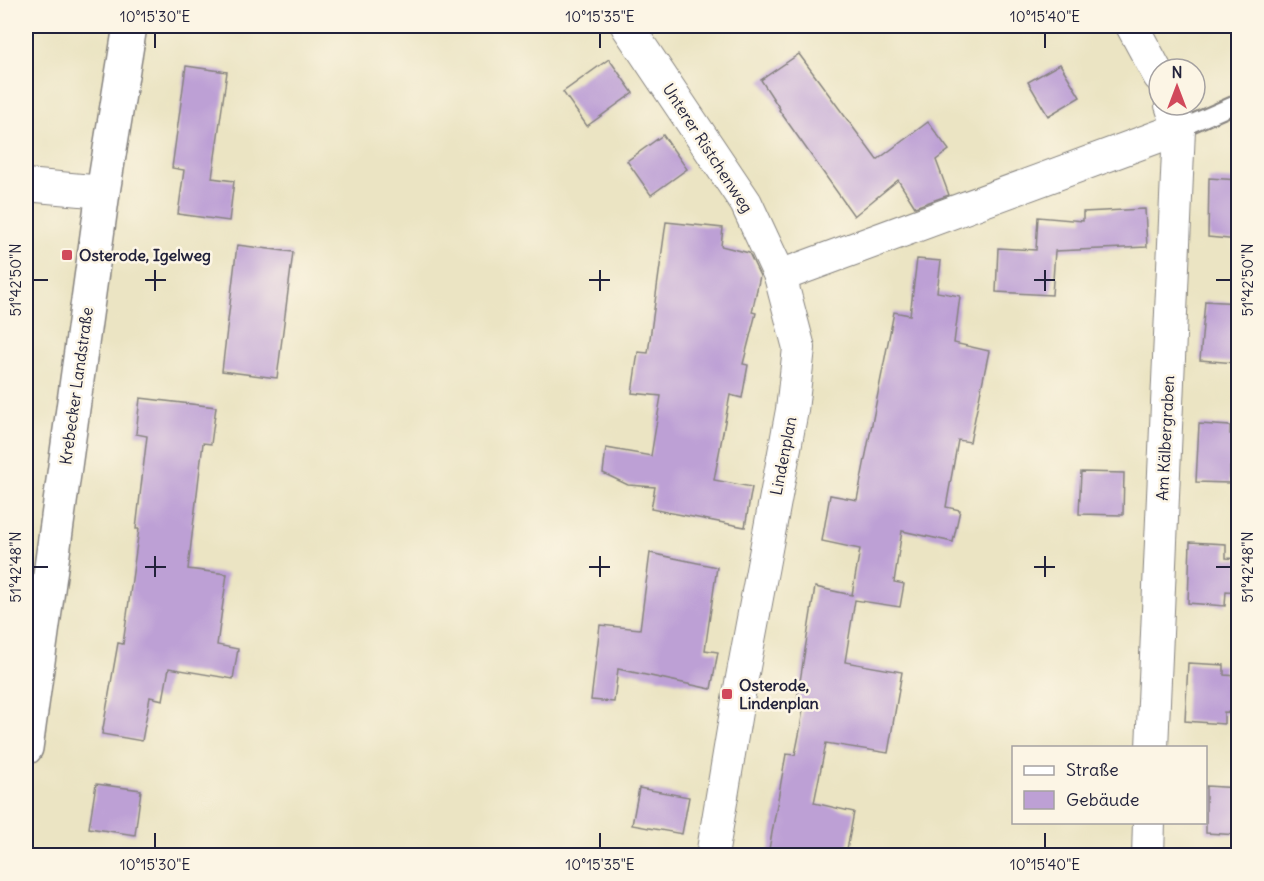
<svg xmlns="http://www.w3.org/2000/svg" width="1264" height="881" font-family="Delius,sans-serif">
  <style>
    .building { fill: #bda0d5 }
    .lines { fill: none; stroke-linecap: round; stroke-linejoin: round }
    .lane-casing { stroke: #86837f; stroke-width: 20 }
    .street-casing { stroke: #86837f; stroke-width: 34 }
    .secondary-casing { stroke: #86837f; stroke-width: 36 }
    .lane { stroke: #fff; stroke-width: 16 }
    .street { stroke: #fff; stroke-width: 32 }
    .secondary { stroke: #fff; stroke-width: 33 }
    .ticks { fill: none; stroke: #22223b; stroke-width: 2 }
    .poi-dot { fill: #d1495b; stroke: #fcf5e5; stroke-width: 2 }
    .labels { text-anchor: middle; stroke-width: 5; stroke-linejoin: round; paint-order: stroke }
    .street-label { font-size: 16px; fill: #22223b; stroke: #fcf5e5 }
    .poi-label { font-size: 16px; font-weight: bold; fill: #22223b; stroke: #fcf5e5; text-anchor: start }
    .neatline { fill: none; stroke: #22223b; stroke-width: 2 }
    .ticks-label { font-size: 15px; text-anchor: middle; fill: #22223b }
  </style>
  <rect width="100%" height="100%" fill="#fcf5e5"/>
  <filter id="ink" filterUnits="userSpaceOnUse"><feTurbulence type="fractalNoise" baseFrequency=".0167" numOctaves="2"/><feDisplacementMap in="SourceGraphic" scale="12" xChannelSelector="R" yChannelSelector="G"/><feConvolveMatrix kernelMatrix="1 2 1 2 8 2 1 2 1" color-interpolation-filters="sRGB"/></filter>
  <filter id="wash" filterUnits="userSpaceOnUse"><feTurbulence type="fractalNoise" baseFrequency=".008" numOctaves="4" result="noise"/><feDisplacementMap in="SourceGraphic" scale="24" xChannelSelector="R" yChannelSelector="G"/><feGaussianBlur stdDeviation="1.35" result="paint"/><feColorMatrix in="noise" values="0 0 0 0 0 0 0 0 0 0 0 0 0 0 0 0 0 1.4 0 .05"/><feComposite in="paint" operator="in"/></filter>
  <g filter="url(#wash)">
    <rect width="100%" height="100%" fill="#ebe4c3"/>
    <g id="blocks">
      <g class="building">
        <polygon points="799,54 877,160 928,122 949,150 936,160 949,195 915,207 898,180 854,216 779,110 780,109 761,80"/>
        <polygon points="609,59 633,93 587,126 563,92"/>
        <polygon points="1060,64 1080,97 1048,116 1028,82"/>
        <polygon points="186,66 227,72 212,178 234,181 229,221 178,214 184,170 172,168"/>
        <polygon points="663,135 687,169 651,195 627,161"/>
        <polygon points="1209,178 1239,180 1239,240 1208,237"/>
        <polygon points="1145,209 1147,247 1055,251 1052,295 996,292 998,248 1036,250 1038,217 1083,221 1083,212"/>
        <polygon points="666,222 723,228 721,246 749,253 760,276 752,312 756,313 743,364 748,365 742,398 730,395 714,480 752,487 745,527 651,509 655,487 628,485 603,473 606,448 651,456 661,396 632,393 638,352 648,353"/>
        <polygon points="237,245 293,252 277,378 222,371"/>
        <polygon points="917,259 941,261 937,292 960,296 954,343 989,351 970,442 958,440 946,507 960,510 953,542 902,531 894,582 904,584 900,607 855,600 845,662 902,672 888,753 826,743 814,803 854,812 846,855 768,855 786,754 795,755 800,730 804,701 797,700 815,587 852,595 860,549 822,541 830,495 857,500 894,312 910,315"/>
        <polygon points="1205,301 1239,303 1239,350 1236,350 1235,363 1200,360"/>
        <polygon points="140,398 216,407 211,444 203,443 188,569 227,574 217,645 238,649 233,679 169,668 163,700 150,697 142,741 102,734 118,643 123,644 139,529 136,529 147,436 136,434"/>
        <polygon points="1199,424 1230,426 1230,434 1239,435 1239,467 1230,467 1230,483 1196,482"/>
        <polygon points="1081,472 1124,473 1123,515 1079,514"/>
        <polygon points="1190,542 1226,544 1226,558 1239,559 1239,592 1226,591 1225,606 1188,603"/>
        <polygon points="650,553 717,567 705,650 718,652 711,689 618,669 614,702 591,700 600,625 640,629"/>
        <polygon points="1188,663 1224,665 1224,675 1239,676 1239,713 1224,712 1224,724 1185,721"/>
        <polygon points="96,784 141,790 135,835 89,828"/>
        <polygon points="1206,786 1239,788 1239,835 1206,833"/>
        <polygon points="639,788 689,797 682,834 632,825"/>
      </g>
    </g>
  </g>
  <g filter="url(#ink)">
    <use href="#blocks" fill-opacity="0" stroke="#86837f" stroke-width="1.5"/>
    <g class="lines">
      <g class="lane-casing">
        <polyline id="lane" points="1179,129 1238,103"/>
      </g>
      <g class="street-casing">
        <g id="street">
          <polyline points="627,26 746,203 780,276 799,348 792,410 739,694 712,856"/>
          <polyline points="1132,26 1159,76"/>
          <polyline points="26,185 103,192"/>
          <polyline points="780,276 1179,129"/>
          <polyline points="1152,748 1179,129 1171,105"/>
          <polyline points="1148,856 1149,822"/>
        </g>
      </g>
      <g class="secondary-casing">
        <polyline id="secondary" points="26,748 103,192 130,26"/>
      </g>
      <use href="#lane" class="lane"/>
      <use href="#street" class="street"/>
      <use href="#secondary" class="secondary"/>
    </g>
  </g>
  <path class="ticks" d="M 155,33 L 155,48M 600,33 L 600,48M 1045,33 L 1045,48M 155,270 L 155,291M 600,270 L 600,291M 1045,270 L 1045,291M 33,280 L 48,280M 145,280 L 166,280M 589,280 L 610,280M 1034,280 L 1055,280M 1216,280 L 1231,280M 155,556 L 155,577M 600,556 L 600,577M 1045,556 L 1045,577M 33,567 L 48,567M 145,567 L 166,567M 589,567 L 610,567M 1034,567 L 1055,567M 1216,567 L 1231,567M 155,833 L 155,848M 600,833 L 600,848M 1045,833 L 1045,848"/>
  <g class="poi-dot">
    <rect x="61" y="249" width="12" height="12" rx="3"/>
    <rect x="721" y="688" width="12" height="12" rx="3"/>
  </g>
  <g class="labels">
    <g class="street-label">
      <text transform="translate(708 148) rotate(57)" y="6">Unterer Ristchenweg</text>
      <text transform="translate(76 386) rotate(-82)" y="6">Krebecker Landstraße</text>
      <text transform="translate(1165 438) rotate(-87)" y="6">Am Kälbergraben</text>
      <text transform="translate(783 456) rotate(-79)" y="6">Lindenplan</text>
    </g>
    <g class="poi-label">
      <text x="79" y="261">Osterode, Igelweg</text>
      <text x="739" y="691">Osterode,<tspan x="739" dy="18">Lindenplan</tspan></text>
    </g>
  </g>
  <rect width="1264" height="881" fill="none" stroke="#fcf5e5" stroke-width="66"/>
  <rect x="1012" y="746" width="195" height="78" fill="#fcf5e5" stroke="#a5a1a1" stroke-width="1.5"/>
  <rect x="1024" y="766" width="30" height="9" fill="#ffffff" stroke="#a5a1a1" stroke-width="1.5"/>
  <text x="1066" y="776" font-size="18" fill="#22223b">Straße</text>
  <rect x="1024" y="791" width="30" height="18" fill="#bda0d5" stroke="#a5a1a1" stroke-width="1.5"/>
  <text x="1066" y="806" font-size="18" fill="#22223b">Gebäude</text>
  <g transform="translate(1177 87)"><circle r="28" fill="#fcf5e5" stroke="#a5a1a1" stroke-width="1.5"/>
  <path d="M0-4.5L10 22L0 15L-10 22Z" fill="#d1495b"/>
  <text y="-9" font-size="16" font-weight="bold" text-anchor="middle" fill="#22223b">N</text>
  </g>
  <rect x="33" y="33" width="1198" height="815" class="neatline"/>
  <g class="ticks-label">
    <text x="155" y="22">10°15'30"E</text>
    <text x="600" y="22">10°15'35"E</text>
    <text x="1045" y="22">10°15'40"E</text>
    <text transform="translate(16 280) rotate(-90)" y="5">51°42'50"N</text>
    <text transform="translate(1248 280) rotate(-90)" y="5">51°42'50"N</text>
    <text transform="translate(16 567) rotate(-90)" y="5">51°42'48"N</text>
    <text transform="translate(1248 567) rotate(-90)" y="5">51°42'48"N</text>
    <text x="155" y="870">10°15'30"E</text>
    <text x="600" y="870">10°15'35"E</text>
    <text x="1045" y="870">10°15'40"E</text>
  </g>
</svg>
